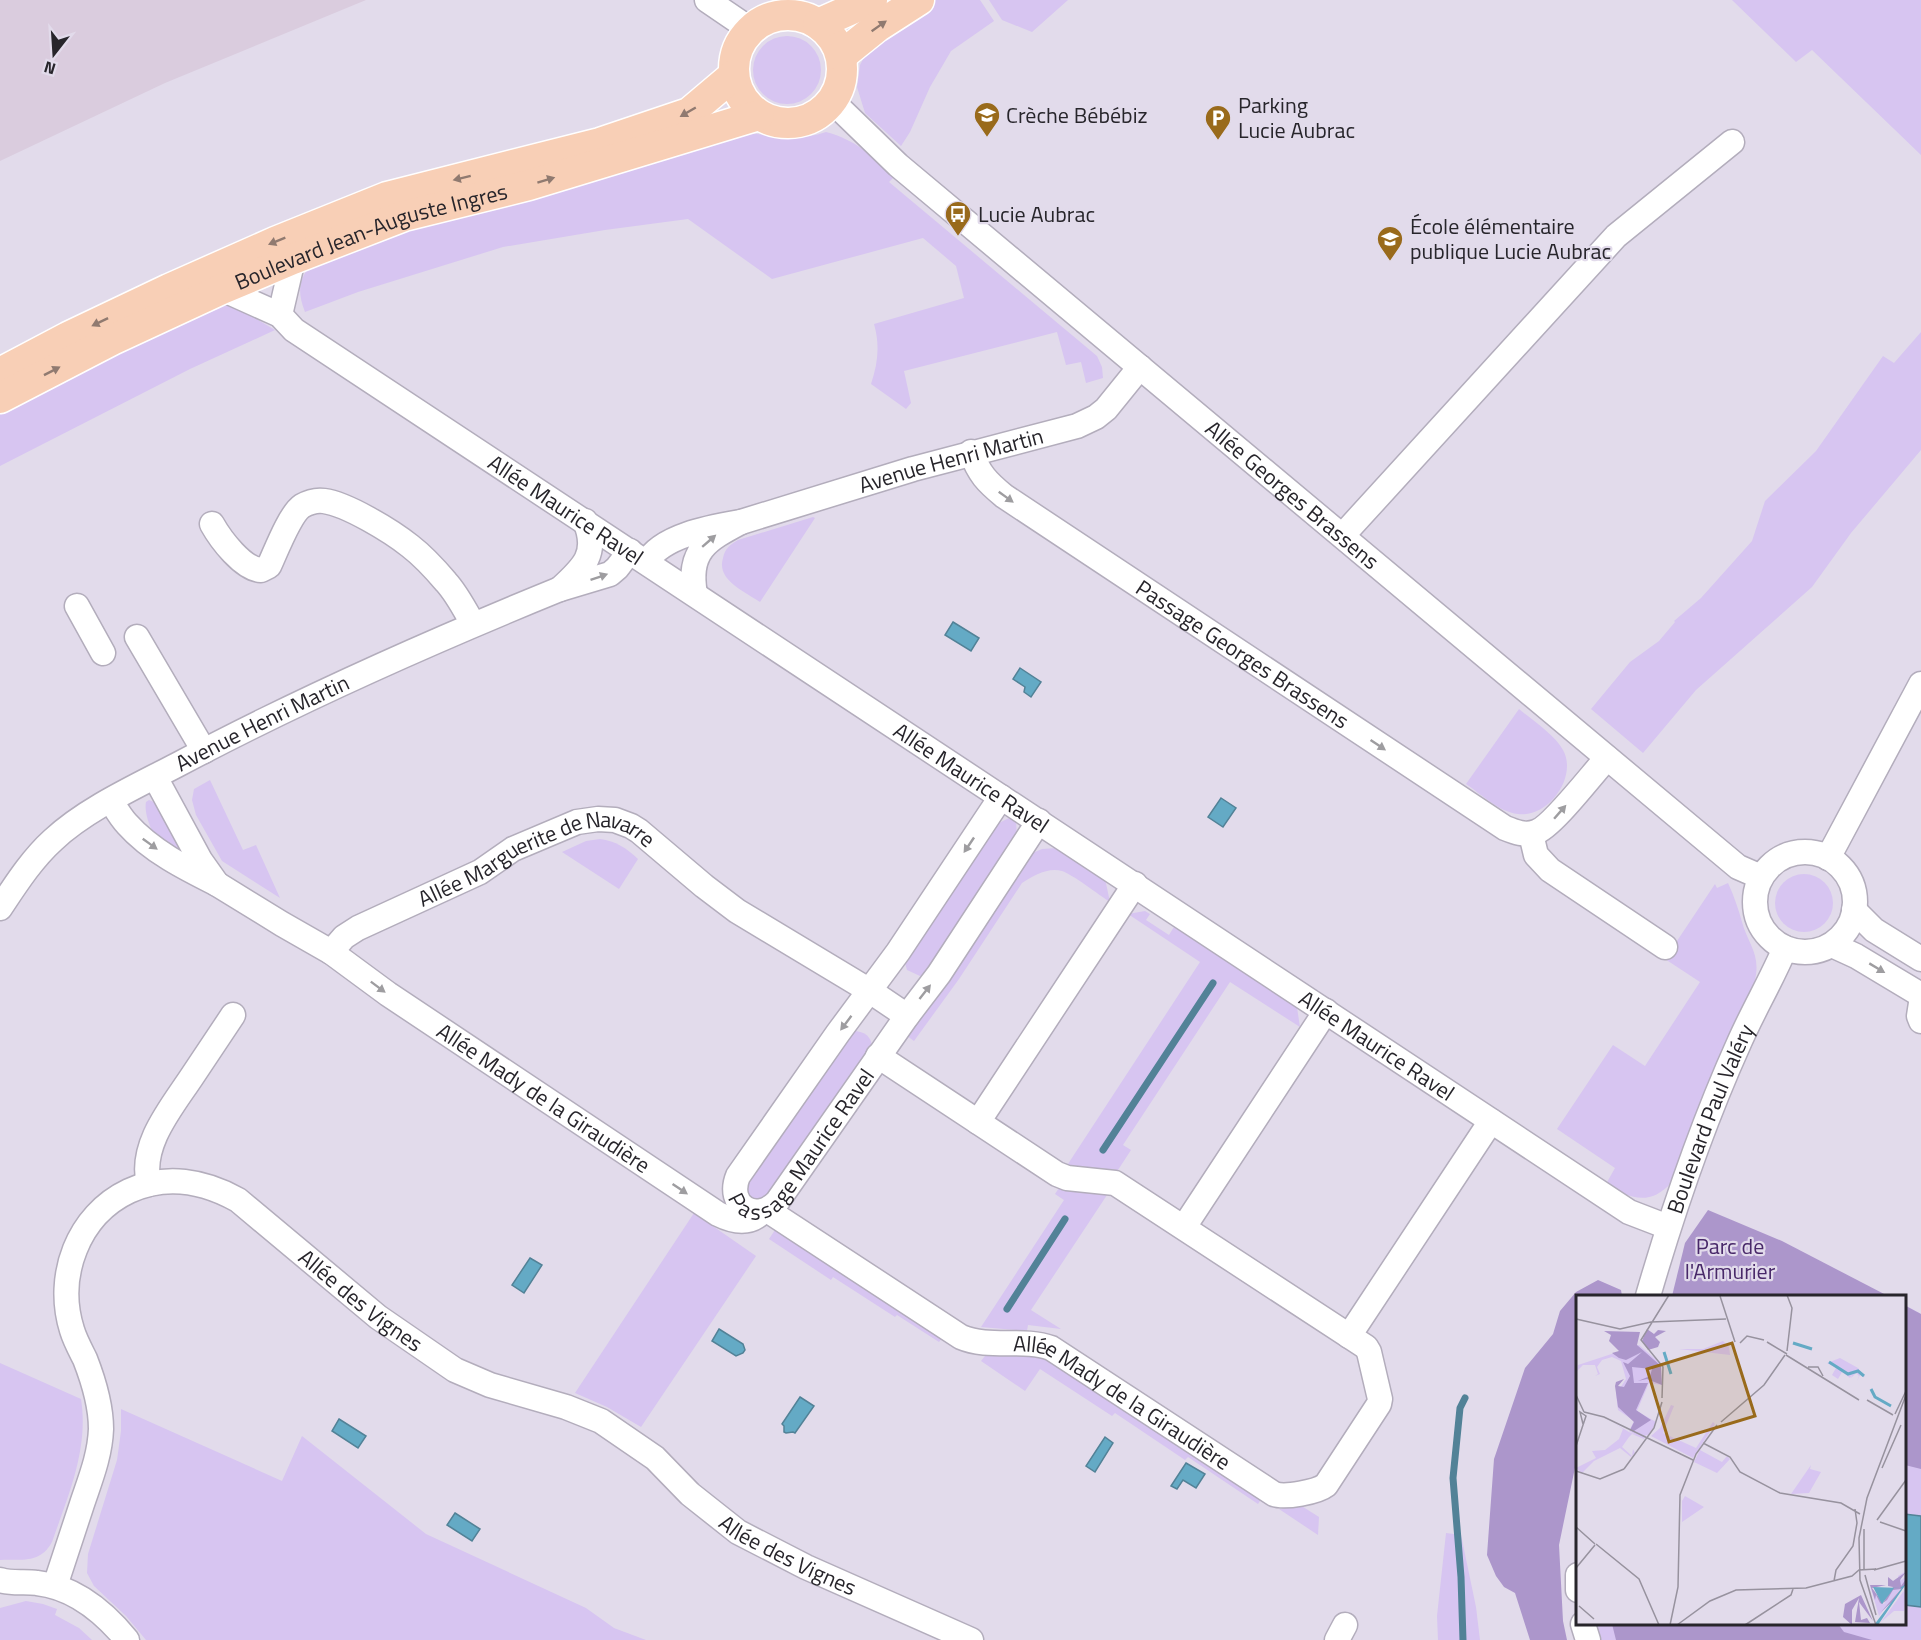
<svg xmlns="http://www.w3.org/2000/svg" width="1921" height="1640" font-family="'Titillium Web',sans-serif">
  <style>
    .commercial { fill: #daccde }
    .green { fill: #d7c5f1 }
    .forest { fill: #ac96cb }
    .water { fill: #64aac5; stroke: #528297; stroke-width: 1.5 }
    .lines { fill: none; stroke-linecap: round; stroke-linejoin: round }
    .stream { stroke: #528297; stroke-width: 7 }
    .minor-casing { stroke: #b3adbc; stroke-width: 27 }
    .major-casing { stroke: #fff; stroke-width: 33 }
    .minor { stroke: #fff; stroke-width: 24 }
    .major { stroke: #f8cfb6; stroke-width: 30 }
    .oneway { fill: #907a70 }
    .oneway2 { fill: #9e9da0 }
    .labels { text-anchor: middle; stroke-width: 4.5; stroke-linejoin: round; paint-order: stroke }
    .poi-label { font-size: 22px; fill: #27252b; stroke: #e2dbeb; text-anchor: start }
    .street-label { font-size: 22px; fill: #27252b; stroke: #e2dbeb }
    .park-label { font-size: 22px; fill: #482869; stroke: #e2dbeb }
    .inset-river { fill: none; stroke: #64aac5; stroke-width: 3 }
    .inset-road { fill: none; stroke: #97929e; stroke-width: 1.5 }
    .view { fill: #996a1b; fill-opacity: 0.15; stroke: #996a1b; stroke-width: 3 }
    .inset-edge { fill: none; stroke: #27252b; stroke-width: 3 }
  </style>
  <rect width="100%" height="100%" fill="#e2dbeb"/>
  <polygon class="commercial" points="0,0 366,0 165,83 0,161"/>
  <g class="green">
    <polygon points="931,0 980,0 994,21 951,51 930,87 910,132 901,146 865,113 857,87 860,65 869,48"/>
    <polygon points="989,0 1068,0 1032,32 1002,20"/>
    <polygon points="1732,0 1921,0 1921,155 1812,50 1796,62"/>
    <circle cx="787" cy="70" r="34"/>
    <path d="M 826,132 C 856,140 872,156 896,175 L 889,182 L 1097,356 L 1102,367 L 1103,378 L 1086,383 L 1081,362 L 1066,365 L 1057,332 L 904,371 L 911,403 L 906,409 L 871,384 C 878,363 880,345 874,324 L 964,298 L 956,266 L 923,238 L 772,279 L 688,219 L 605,230 L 503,247 L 358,292 L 305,312 C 293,282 304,269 327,252 L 749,133 C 776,136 800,141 826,132 Z"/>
    <polygon points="222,304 233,305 275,330 190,369 0,466 0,408"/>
    <polygon points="1921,332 1921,450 1851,533 1812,587 1696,690 1643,753 1591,709 1630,662 1659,641 1675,622 1674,621 1701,598 1752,541 1765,501 1816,451 1883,356 1894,363"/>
    <path d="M 813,517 L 815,518 L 760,602 C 745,592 716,580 723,558 C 725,548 730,545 738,540 Z"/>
    <path d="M 1519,709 C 1532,720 1555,735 1563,750 C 1578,777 1548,818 1518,814 C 1499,812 1481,794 1466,784 Z"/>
    <polygon points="210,780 243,850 256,845 280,898 222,861 196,815 192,800 194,789"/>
    <path d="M 149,800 C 168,806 182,842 192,858 C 183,853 164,845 158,838 C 150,831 144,812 146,802 Z"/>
    <polygon points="1011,817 1016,820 1017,838 927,975 920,976 907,970 905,963 993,826"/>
    <path d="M 600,839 C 616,841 626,848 638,859 L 619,889 L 562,852 L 586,841 Z"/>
    <path d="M 1057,848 L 1104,874 L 1110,902 C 1099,895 1072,874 1062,871 C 1048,867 1033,876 1022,883 L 959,979 L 914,1041 L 903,1033 L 1028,855 L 1042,849 Z"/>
    <circle cx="1804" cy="903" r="29"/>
    <path d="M 1728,883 C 1734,896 1738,908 1742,922 C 1748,944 1761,954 1755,980 L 1671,1183 C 1650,1206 1630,1199 1606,1184 L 1615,1168 L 1557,1129 L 1613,1045 L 1645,1066 L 1700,982 L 1665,959 L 1715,884 L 1717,888 Z"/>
    <polygon points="1145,911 1150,914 1146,920 1169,935 1177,922 1296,1001 1300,1027 1230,982 1123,1145 1131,1150 1118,1170 1066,1167 1200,962 1128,914"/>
    <path d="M 853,1031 C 866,1031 873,1038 872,1051 L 769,1198 L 749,1201 L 742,1186 Z"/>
    <polygon points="1059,1188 1109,1192 1031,1310 1061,1329 1028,1325 1027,1331 981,1327 1064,1200 1055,1194"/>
    <polygon points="694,1213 756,1256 641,1427 607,1407 575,1393"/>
    <polygon points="778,1229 943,1337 939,1342 897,1315 895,1317 833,1277 831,1280 769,1239 775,1230"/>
    <polygon points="1905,1305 1921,1314 1921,1640 1599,1640 1595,1624 1904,1624"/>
    <polygon points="989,1351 1045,1355 1262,1498 1258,1504 1188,1457 1185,1460 1115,1413 1112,1416 1040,1369 1025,1391 981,1361"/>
    <path d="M 0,1363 L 81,1399 C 89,1449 68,1496 52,1542 C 40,1564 22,1559 0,1560 Z"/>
    <polygon points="121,1409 282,1481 302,1436 426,1534 586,1608 614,1628 646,1640 146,1640 126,1616 94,1586 87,1573 88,1554 117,1460 121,1431"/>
    <polygon points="1300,1505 1319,1517 1318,1535 1279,1509"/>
    <polygon points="1446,1533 1461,1535 1476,1607 1480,1640 1438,1640 1437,1616"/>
    <polygon points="26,1601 43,1604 57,1609 55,1615 79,1628 92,1640 0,1640 0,1608"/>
  </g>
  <g class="forest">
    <polygon points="1708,1210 1782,1241 1888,1296 1672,1296 1685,1243"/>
    <polygon points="1598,1280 1621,1290 1622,1296 1578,1296 1577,1458 1559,1545 1563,1621 1567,1640 1530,1640 1515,1593 1504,1587 1496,1576 1487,1555 1494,1459 1525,1368 1553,1334 1560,1311 1576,1292"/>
    <polygon points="1904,1305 1921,1314 1921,1469 1905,1465"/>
    <polygon points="1612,1624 1838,1624 1844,1632 1872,1640 1616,1640"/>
  </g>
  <g class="water">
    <polygon points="953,622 979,638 971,651 945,635"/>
    <polygon points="1020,668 1041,682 1031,697 1024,692 1025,687 1013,679"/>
    <polygon points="1221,798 1236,808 1223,827 1208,817"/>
    <polygon points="530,1258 542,1265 524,1293 512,1285"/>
    <polygon points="719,1329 743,1344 745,1350 743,1353 736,1356 712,1341"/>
    <polygon points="800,1397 814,1406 795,1433 793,1432 786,1433 784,1432 784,1426 782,1424"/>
    <polygon points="339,1419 366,1436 358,1448 332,1431"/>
    <polygon points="1105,1437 1113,1443 1095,1472 1086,1466"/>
    <polygon points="1186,1463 1205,1474 1196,1488 1183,1480 1177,1489 1171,1486"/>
    <polygon points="455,1513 480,1529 472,1541 447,1525"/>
    <polygon points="1904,1514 1921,1516 1921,1607 1905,1605"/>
  </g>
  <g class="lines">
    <g class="stream">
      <polyline points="1103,1150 1213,983"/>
      <polyline points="1007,1309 1065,1219"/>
      <polyline points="1463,1640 1461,1577 1453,1478 1460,1408 1465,1398"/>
    </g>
    <g class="minor-casing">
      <g id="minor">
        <polyline points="707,0 751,30"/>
        <path id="s1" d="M 832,101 L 898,165 L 1738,867 L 1761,877"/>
        <path id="s2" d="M 222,289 L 280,315 L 294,330 L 1629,1212 L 1668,1227"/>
        <polyline points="280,315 293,259"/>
        <path id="s3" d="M 971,452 C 979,474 987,482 1004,496 L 1505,828 C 1515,832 1525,836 1536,832 C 1552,827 1593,773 1607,758"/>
        <path d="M 585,521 C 599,554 583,568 560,589 L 610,574 L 617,568 L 630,551"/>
        <path id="s4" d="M 741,522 L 913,469 L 1077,426 L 1096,417 L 1106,409 L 1140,367"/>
        <path d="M 212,524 C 221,540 243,569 261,570 L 269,566 C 276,551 290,514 302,506 C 309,502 317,500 324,501 C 347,504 391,531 410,546 C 423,556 435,569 446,582 C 457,594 465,610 473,624"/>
        <polyline points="1343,535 1616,236 1732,142"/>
        <path d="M 647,562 C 662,535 713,527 741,522 C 707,540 687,551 695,594"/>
        <polyline points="77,606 103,653"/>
        <polyline points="137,637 204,751"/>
        <path id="s5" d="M 1001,797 L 898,952 L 838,1033 L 738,1176 C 726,1205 755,1224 777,1202 L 907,1016 L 939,974 L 1039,821"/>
        <path d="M 111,801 C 116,809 121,818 127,824 C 151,851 185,868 217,884 L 200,860 L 155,777"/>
        <polyline points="1531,834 1536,855 1550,870 1665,947"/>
        <circle cx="1805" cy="902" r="50"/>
        <polyline points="1828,858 1921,684"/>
        <path id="s6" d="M 217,884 L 282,924 L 331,952 L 344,937 L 358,928 L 480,872 L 513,849 L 577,822 L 598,819 L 615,820 L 631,826 L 639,831 L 704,886 L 737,911 L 870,991 L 907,1016"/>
        <path id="s7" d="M 0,908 C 16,884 32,859 53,840 C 86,809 137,786 177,765 C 301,699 430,642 560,589"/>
        <polyline points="1854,910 1874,930 1921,959"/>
        <polyline points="1832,945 1856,956 1921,995"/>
        <path id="s8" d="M 331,952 L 388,994 L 718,1214 C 732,1221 748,1225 761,1213"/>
        <polyline points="1921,1003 1919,1016 1921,1021"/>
        <polyline points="978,1122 1135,884"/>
        <path d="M 149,1184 C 139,1146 171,1108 191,1078 C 205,1057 219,1036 233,1015"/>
        <path id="s9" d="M 767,1210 L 961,1337 C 989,1349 1023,1338 1051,1348 L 1274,1494 C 1285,1498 1317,1492 1326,1485 L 1379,1404 L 1380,1399 L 1369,1352 L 1366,1347 L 1115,1183 L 1067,1178 L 1057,1174 L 878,1056"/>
        <polyline points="1184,1227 1326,1011"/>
        <path id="s10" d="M 1648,1296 C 1673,1210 1702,1125 1739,1043 C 1753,1011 1771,981 1785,948"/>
        <polyline points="1349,1336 1491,1121"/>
        <polyline points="1578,1575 1578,1590"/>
        <path d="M 0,1580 C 12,1584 25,1581 37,1583 C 74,1587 104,1612 127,1640"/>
        <path id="s11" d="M 55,1586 C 64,1559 73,1532 82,1504 C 90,1480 100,1456 101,1429 C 101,1405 94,1382 85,1359 C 80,1349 75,1340 72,1330 C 55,1276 78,1215 129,1191 C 166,1174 204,1181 238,1200 L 378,1317 L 455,1370 L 490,1385 L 566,1407 L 601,1421 L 655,1458 L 690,1494 L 738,1532 L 806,1567 L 971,1640"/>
        <polyline points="1583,1624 1588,1640"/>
        <polyline points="1337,1640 1345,1625"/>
      </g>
    </g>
    <g class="major-casing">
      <g id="major">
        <circle cx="788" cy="69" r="54"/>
        <polyline points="818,24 872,0"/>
        <polyline points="841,56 877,27 919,0"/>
        <polyline points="0,373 68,337 169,289 275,242 387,197 600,143 689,113 734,75"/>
        <path id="s12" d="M 0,398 L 112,340 L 222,289 L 293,259 L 404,216 L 529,185 L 759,115"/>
      </g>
    </g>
    <use href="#minor" class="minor"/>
    <use href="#major" class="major"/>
  </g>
  <defs><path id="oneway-solid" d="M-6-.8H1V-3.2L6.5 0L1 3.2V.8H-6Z" transform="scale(1.5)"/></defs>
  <g class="oneway">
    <use href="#oneway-solid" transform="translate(879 26) rotate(-35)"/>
    <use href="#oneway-solid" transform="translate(688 112) rotate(150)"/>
    <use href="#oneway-solid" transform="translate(462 178) rotate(166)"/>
    <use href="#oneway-solid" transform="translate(546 180) rotate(-17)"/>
    <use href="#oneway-solid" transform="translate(277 241) rotate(158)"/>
    <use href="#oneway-solid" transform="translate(100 322) rotate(154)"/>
    <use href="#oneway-solid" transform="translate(52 371) rotate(-27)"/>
  </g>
  <g class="oneway2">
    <use href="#oneway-solid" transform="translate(1006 497) rotate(36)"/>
    <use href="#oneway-solid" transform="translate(709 541) rotate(-41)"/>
    <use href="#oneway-solid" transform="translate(599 577) rotate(-19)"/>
    <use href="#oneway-solid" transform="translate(1378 745) rotate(34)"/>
    <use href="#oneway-solid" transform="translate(1560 812) rotate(-49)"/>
    <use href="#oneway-solid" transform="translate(150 844) rotate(36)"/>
    <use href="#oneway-solid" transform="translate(969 845) rotate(124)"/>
    <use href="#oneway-solid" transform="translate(1877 968) rotate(31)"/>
    <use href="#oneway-solid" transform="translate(378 987) rotate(37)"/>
    <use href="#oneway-solid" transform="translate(925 992) rotate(-52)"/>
    <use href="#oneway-solid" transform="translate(846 1023) rotate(127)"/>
    <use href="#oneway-solid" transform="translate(680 1189) rotate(34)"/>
  </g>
  <defs>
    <g id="school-pin" transform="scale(1.35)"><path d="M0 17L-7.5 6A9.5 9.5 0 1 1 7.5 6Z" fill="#996a1b" stroke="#e2dbeb"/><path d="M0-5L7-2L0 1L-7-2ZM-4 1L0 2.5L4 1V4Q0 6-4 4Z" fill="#fff"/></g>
    <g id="parking-pin" transform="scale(1.35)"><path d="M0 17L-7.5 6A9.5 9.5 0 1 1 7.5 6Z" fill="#996a1b" stroke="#e2dbeb"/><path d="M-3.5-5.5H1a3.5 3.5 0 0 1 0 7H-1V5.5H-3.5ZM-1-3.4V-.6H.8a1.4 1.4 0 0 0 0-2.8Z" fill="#fff"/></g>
    <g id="bus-pin" transform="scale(1.35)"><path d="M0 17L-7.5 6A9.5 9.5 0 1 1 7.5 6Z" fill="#996a1b" stroke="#e2dbeb"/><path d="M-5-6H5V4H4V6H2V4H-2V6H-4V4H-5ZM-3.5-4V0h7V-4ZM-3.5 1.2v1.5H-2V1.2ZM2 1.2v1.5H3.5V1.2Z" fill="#fff"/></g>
  </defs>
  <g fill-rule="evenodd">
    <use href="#school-pin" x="987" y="115"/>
    <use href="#parking-pin" x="1218" y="118"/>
    <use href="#bus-pin" x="958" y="214"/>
    <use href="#school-pin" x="1390" y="239"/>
  </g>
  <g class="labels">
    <g class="poi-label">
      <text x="1238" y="113">Parking<tspan x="1238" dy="25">Lucie Aubrac</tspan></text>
      <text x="1006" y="123">Crèche Bébébiz</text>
      <text x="978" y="222">Lucie Aubrac</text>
      <text x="1410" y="234">École élémentaire<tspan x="1410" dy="25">publique Lucie Aubrac</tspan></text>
    </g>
    <g class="street-label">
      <text dy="8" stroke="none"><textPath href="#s12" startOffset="406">Boulevard Jean-Auguste Ingres</textPath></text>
      <text dy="8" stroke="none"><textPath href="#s4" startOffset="219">Avenue Henri Martin</textPath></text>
      <text dy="8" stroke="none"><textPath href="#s1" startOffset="606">Allée Georges Brassens</textPath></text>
      <text dy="8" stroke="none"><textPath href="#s2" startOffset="410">Allée Maurice Ravel</textPath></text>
      <text dy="8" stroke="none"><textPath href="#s3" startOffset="342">Passage Georges Brassens</textPath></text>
      <text dy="8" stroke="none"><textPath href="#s7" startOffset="327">Avenue Henri Martin</textPath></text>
      <text dy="8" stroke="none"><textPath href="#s2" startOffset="896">Allée Maurice Ravel</textPath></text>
      <text dy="8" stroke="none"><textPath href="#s6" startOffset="366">Allée Marguerite de Navarre</textPath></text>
      <text dy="8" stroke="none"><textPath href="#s2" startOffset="1382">Allée Maurice Ravel</textPath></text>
      <text dy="8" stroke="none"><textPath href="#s8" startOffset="258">Allée Mady de la Giraudière</textPath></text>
      <text dy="8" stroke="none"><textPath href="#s10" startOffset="188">Boulevard Paul Valéry</textPath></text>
      <text dy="8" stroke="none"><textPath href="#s5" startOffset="586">Passage Maurice Ravel</textPath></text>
      <text dy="8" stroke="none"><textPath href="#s11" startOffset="704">Allée des Vignes</textPath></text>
      <text dy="8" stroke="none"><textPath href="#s9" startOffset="410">Allée Mady de la Giraudière</textPath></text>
      <text dy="8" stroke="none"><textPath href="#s11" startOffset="1208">Allée des Vignes</textPath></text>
    </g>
    <g class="park-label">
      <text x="1730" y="1254">Parc de<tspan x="1730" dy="25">l'Armurier</tspan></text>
    </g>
  </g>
  <g transform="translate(1576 1295)">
    <rect width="330" height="330" fill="#e2dbeb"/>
    <path d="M 147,46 L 153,52 L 154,60 L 103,54 L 127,54 ZM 63,50 L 83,67 L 86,90 L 73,88 L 61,116 L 80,127 L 78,132 L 73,140 L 61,140 L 70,140 L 68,144 L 56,139 L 53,142 L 46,152 L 56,161 L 57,154 L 59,158 L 55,162 L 44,153 L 18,166 L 6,178 L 0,173 L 20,163 L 16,156 L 29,155 L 43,144 L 47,134 L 38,128 L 53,137 L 60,140 L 53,136 L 58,126 L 42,115 L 40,99 L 50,84 L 45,66 L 36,62 L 26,65 L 21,72 L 24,79 L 19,81 L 22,79 L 19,70 L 7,70 L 1,76 L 2,70 ZM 264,63 L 282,73 L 289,82 L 284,80 L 281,86 L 283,81 L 280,78 L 275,83 L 277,78 L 274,83 L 266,77 L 262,84 L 256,80 L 260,73 L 251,68 ZM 95,110 L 98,111 L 87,138 L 120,153 L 137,127 L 139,129 L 117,163 L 75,141 L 84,133 ZM 124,155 L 146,167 L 151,161 L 154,164 L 141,178 L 118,167 ZM 235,170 L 234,174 L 245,177 L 233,198 L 215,199 ZM 109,201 L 128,212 L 106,227 L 106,206 ZM 330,276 L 324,282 L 325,285 L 330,282 L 329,288 L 303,321 L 294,290 L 304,308 L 308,309 L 317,295 L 324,293 L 322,281 ZM 330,293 L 328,316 L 318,316 L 305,327 Z" fill="#d7c5f1"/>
    <path d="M 71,34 L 78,39 L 82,35 L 90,36 L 79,42 L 84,47 L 82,52 L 72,55 L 66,46 ZM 28,36 L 64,37 L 61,50 L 85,71 L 86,90 L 71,84 L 62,86 L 74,81 L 76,74 L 56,72 L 58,88 L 72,88 L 60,115 L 75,125 L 58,136 L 54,135 L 58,127 L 42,112 L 39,91 L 40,87 L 48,84 L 42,91 L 48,92 L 54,81 L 47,67 L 52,69 L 66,57 L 50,65 L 43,63 L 36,58 L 43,56 L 33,46 L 35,40 ZM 330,277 L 324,285 L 325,291 L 330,284 L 330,289 L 317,306 L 305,317 L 325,294 L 317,295 L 311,305 L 306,309 L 304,308 L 300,300 L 299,305 L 294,290 L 310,290 L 296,293 L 307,308 L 317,292 L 312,291 L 312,282 L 317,286 ZM 285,300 L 297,326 L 283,307 L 285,325 L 291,323 L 294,328 L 279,327 L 283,303 L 276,315 L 276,330 L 267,322 L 269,309 Z" fill="#ac96cb"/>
    <path d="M 330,289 L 302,330 L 298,330 L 326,293 L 318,293 L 306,309 L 297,292 L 324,293 Z" fill="#64aac5"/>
    <path class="inset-river" d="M 217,48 L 236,54M 88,57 L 95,79M 253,67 L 272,79 L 282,76 L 288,81M 295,94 L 299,102 L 315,111"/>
    <path class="inset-road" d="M 144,1 L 159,47M 0,24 L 44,34 L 75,27 L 150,24M 191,47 L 211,59M 164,48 L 171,41 L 188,45M 211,56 L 216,13 L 211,0M 210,60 L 283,105M 232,72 L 242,72 L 247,81M 0,100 L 8,117M 86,103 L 87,72 L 65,45 L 93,0M 291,105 L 317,120M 8,117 L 28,122 L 117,165M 319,119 L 330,96M 145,127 L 188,90 L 209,60M 127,148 L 154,162 L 164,177 L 204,198 L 265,208 L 284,219M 0,151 L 10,121 L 4,117 L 7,129M 306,173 L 325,130M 48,174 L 78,133 L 86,107M 0,176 L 24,184 L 48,174M 301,225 L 330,185M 304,227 L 330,236M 0,232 L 19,249M 288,234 L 288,274M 20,249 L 63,284 L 83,330M 0,273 L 19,250M 298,275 L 330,266M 289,280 L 300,320M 258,286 L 260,275 L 277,251 L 281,228 L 279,214M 3,311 L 18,324M 94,330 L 102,292 L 104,200 L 120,159 L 141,130M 101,330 L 134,306 L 160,295 L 230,293 L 276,281 L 283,275 L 300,274M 169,330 L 215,300 L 217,294M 300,330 L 284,285 L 283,243 L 291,203 L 330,100"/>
    <path class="view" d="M 156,48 L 179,121 L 93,147 L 71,74 Z"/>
    <rect width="330" height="330" class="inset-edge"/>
  </g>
  <g transform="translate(54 54) rotate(197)" stroke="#e2dbeb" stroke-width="4.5" paint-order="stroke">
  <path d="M0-4.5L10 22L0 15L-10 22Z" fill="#27252b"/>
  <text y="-9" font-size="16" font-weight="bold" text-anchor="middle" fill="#27252b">N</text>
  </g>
</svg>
